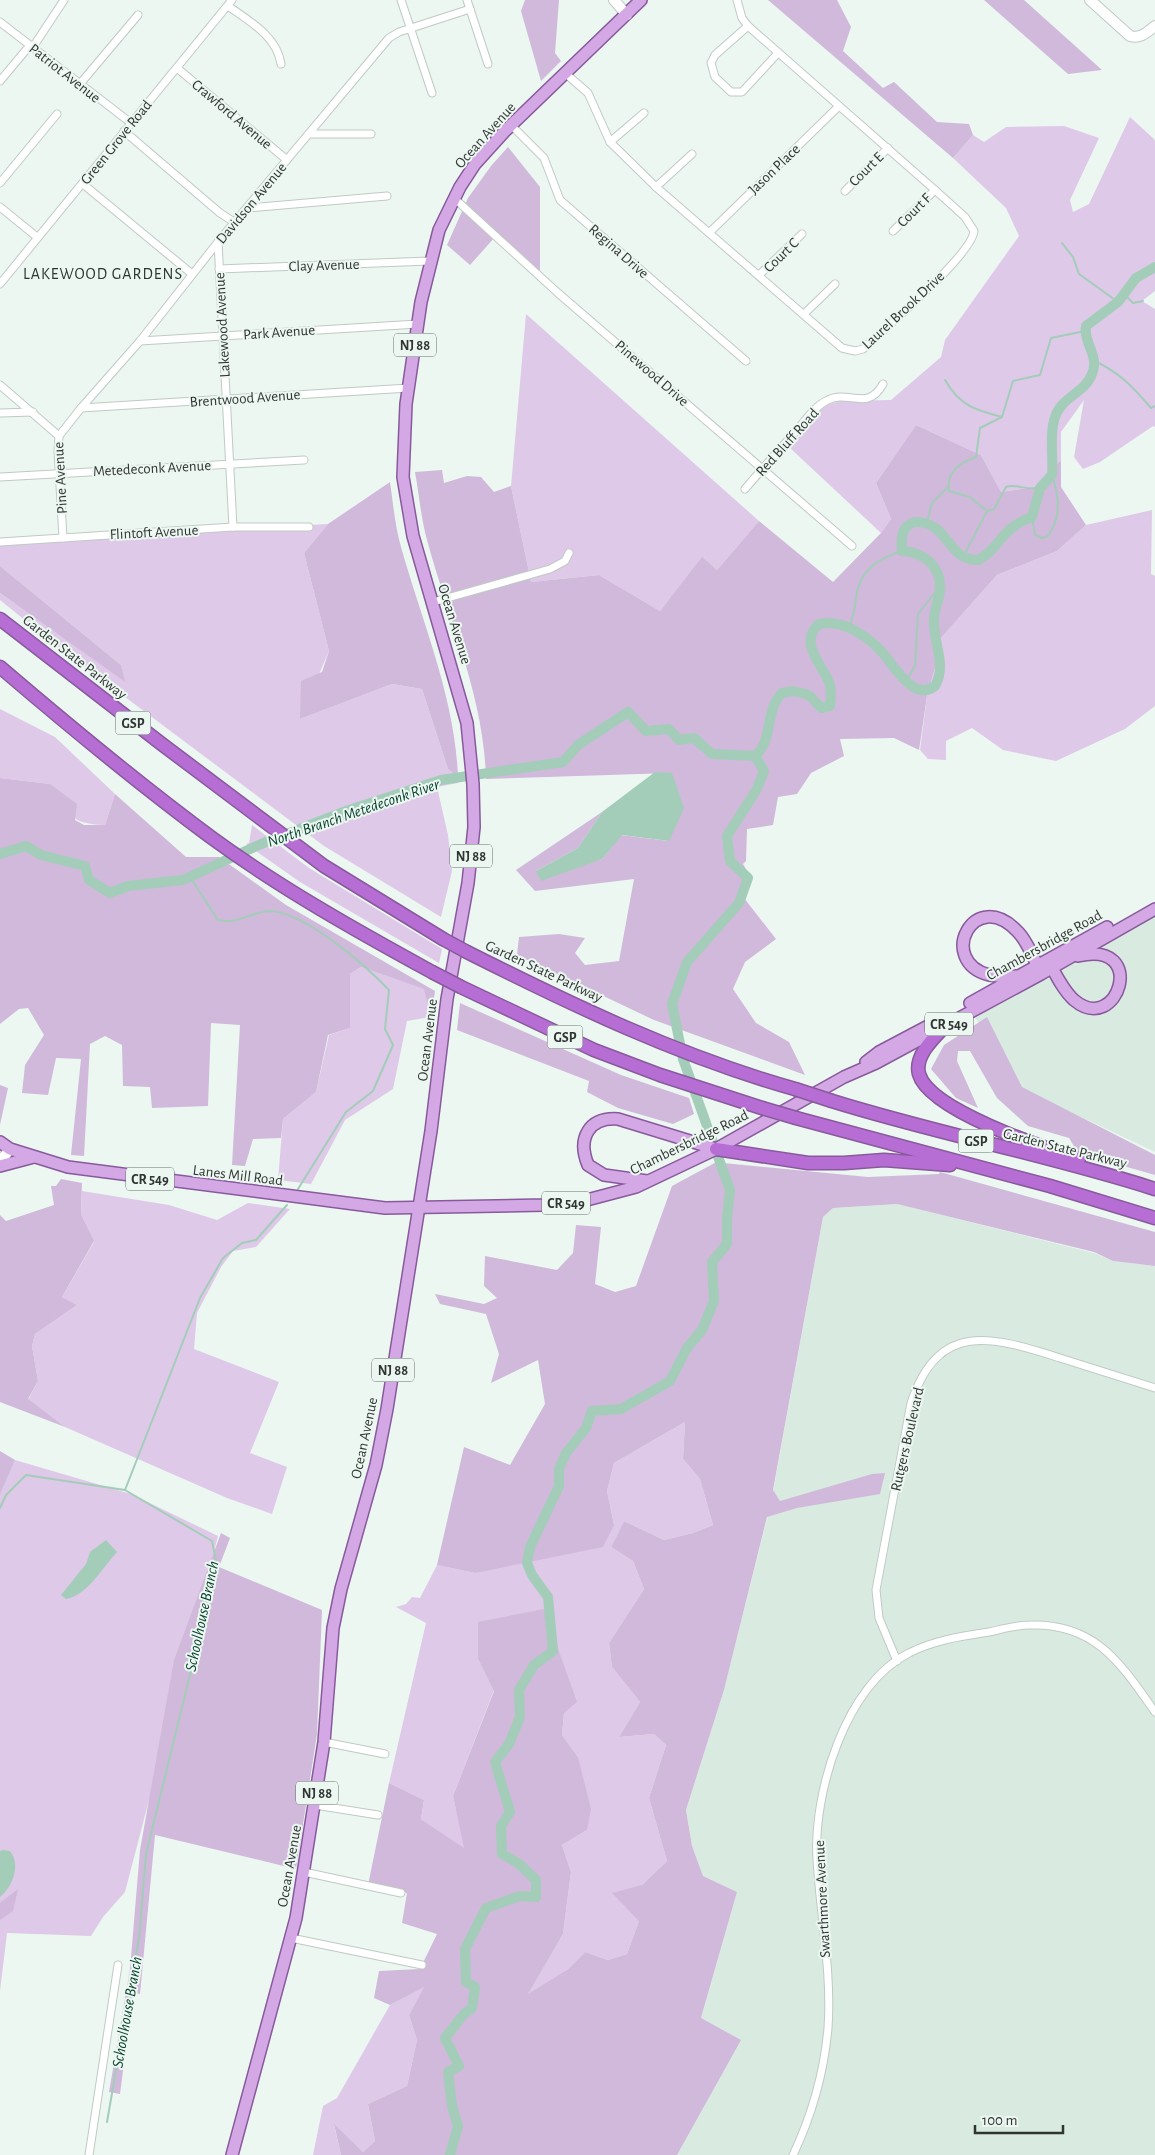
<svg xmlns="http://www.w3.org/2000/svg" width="1155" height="2155" font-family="'Alegreya Sans',sans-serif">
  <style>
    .built { fill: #d9ebe1 }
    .green { fill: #dfc9e8 }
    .forest { fill: #d0b9da }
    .water { fill: #a3cdb9 }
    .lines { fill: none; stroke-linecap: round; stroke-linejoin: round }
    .stream { stroke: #a3cdb9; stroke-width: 2 }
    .river { stroke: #a3cdb9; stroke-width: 10 }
    .street-casing { stroke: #c0cac5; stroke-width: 9 }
    .secondary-casing { stroke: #c0cac5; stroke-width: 12 }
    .primary-casing { stroke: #885a9c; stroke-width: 14 }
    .highway-casing { stroke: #885a9c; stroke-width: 15 }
    .street { stroke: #fff; stroke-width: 7 }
    .secondary { stroke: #fff; stroke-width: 10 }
    .primary { stroke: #d4a8e5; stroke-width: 11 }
    .highway { stroke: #b76ed4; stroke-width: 12 }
    .highway-bridge-casing { stroke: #885a9c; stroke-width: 15; stroke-linecap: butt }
    .highway-bridge { stroke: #b76ed4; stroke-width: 12 }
    .labels { text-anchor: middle; stroke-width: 4; stroke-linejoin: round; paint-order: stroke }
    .shield { fill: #ecf7f1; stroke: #686f6c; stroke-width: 1 }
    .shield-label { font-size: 14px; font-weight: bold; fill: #303533 }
    .street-label { font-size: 15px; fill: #303533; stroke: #ecf7f1 }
    .neighbourhood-label { font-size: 16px; letter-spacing: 1px; fill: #2c3531; stroke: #ecf7f1 }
    .water-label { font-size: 16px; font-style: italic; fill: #0a4330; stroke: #ecf7f1 }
  </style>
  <rect width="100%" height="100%" fill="#ecf7f1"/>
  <g class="built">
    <polygon points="1155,909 1155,1152 1018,1087 971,1011"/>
    <polygon points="897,1204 1094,1253 1113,1261 1155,1266 1155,2155 677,2155 691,2129 701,2019 737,1892 703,1876 692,1846 686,1810 724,1690 771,1503 823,1217 833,1208"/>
  </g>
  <g class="green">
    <polygon points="1130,117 1155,140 1155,291 1142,301 1155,309 1155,427 1153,426 1100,462 1083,469 1074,457 1084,400 1061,432 1061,460 1034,487 1001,492 981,455 916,425 876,483 891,519 881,533 790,448 823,406 840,401 891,400 941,357 945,340 1019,236 1006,208 953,158 973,135 984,142 1006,127 1064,126 1099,138 1070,200 1073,212 1089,204"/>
    <polygon points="526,314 759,521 717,570 702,558 660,611 599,575 531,582 511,486"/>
    <polygon points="1152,510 1151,574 1155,576 1155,706 1125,729 1056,761 1003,750 972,728 946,741 946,760 928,759 920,750 927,696 935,668 941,638 997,575 1057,551 1086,525"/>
    <polygon points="328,524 304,553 329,651 300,719 392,684 422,689 448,769 458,777 458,783 437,787 448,835 452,871 441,917 324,846 53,643 0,600 0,593 124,681 121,665 0,566 0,541"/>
    <path d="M 0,709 L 55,737 L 115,794 L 105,825 C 68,824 70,813 50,784 L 0,778 Z"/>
    <polygon points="252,825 309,868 442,949 439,963 300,882 246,844 249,843"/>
    <polygon points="361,967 425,989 430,1017 407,1021 393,1089 345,1120 311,1184 278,1180 283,1119 316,1092 329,1035 350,1028 350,974"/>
    <polygon points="82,1191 169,1205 217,1220 248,1203 290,1209 256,1247 233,1251 221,1267 197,1313 194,1349 279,1382 250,1453 287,1467 272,1514 227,1498 65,1427 28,1400 38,1381 32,1346 35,1334 77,1305 62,1297 94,1242 81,1214"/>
    <polygon points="685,1422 683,1459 700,1479 713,1525 693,1533 664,1540 624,1521 611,1547 633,1561 644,1589 609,1643 612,1667 640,1702 619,1737 654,1734 666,1745 649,1798 667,1861 642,1885 639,1921 627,1954 608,1960 585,1952 568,1969 527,1995 563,1934 571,1872 562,1845 587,1830 578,1757 562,1735 564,1713 478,1659 494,1690 453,1796 465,1849 421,1819 424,1800 389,1783 426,1623 396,1607 406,1604 412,1597 420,1598 437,1565 475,1573 614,1525 607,1491 614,1463"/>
    <polygon points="15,1460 131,1494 218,1536 125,1892 103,1917 91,1936 7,1933 0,1991 0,1491"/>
    <polygon points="425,1986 409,2015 417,2040 407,2086 368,2104 375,2141 363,2152 334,2125 341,2155 313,2155 323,2106 337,2098 390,2005"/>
  </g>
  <g class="forest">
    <polygon points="525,0 559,0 555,53 561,61 541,81 521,11"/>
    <polygon points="768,0 837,0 851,27 843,51 883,88 894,82 937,122 969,124 973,135 953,158"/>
    <polygon points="984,0 1024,0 1102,70 1068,74"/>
    <polygon points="508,147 540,187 540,277 495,237 470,265 447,245 468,198 491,166"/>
    <path d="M 916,425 L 981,455 L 1001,492 L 1034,487 L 1061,460 L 1061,487 L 1086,525 L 1057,551 L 997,575 L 941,638 L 935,668 L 927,696 L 919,750 L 894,738 L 840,739 L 844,756 L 811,773 L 797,794 L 778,797 L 773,825 L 747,829 L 746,861 L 743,864 L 746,869 L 744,898 L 776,939 L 745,962 L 733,989 L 756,1023 L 789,1042 L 805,1075 L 654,1020 L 517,955 L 519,937 L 559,934 L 585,938 L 575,953 L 585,965 L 619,961 L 634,879 L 535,891 L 516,870 L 602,812 L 578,848 L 536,871 L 602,859 L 621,835 L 669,841 L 671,773 L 486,779 C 484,696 448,618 427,540 C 421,518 419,494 415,472 L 442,470 L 444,483 L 467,476 L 481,477 L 494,492 L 511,486 L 531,582 L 599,575 L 660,611 L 702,557 L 717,570 L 759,521 L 833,582 L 881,533 L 891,519 L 876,483 Z"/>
    <path d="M 390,482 C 393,503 395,526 401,547 C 422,622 455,697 458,777 L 448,769 L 422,689 L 392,684 L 300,719 L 301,681 L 322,672 L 329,651 L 304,553 L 328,524 Z"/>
    <polygon points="0,566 121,665 125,682 0,593"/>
    <polygon points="0,778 50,784 77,804 75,820 84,825 105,825 115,794 186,857 219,857 286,905 435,991 431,1018 424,989 361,967 350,974 350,1028 328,1035 316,1092 283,1119 281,1138 253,1139 245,1166 232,1165 240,1025 211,1023 208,1106 152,1108 150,1087 123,1086 122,1045 105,1036 90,1044 84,1156 71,1155 81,1059 56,1058 48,1095 22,1093 25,1065 44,1035 28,1008 19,1009 0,1024"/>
    <polygon points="460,1003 621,1075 689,1098 694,1114 673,1124 618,1108 587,1092 589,1081 457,1030"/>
    <polygon points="987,1017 1022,1087 1155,1155 1155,1175 1078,1153 1069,1138 1028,1126 997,1098 970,1051 958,1051 957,1061 978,1108 956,1098 931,1069 944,1045"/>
    <polygon points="0,1085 8,1088 0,1125"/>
    <polygon points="722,1159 723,1163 868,1177 939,1174 940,1172 1155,1232 1155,1266 1113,1261 1094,1252 897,1204 833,1208 823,1217 773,1490 780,1501 872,1474 885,1473 880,1494 797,1508 767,1517 724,1690 686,1810 692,1846 703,1876 737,1892 701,2018 741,2040 677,2155 341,2155 334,2124 363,2152 375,2141 368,2104 407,2086 417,2040 409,2015 424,1987 390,2005 374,1998 379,1971 420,1969 437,1934 402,1923 407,1893 368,1885 389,1783 424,1800 421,1819 464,1848 453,1796 494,1691 478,1659 478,1622 544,1609 577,1702 564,1713 562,1735 578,1757 591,1809 587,1830 562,1845 571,1872 563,1934 528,1994 568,1969 585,1952 608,1960 627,1954 639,1921 612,1893 642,1885 667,1861 649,1798 666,1745 654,1734 619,1737 640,1702 612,1667 609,1643 644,1589 633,1561 611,1547 624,1521 664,1540 693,1533 713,1525 700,1479 683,1459 685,1422 614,1463 607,1491 614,1525 603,1547 475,1573 437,1565 464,1447 510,1465 545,1404 538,1360 491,1383 499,1354 486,1314 440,1304 435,1294 484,1304 497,1298 484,1286 485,1256 557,1270 573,1253 576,1225 601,1227 595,1284 615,1292 636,1286 672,1186"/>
    <polygon points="61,1179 82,1183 81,1214 94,1241 62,1297 77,1305 35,1334 32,1346 38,1381 28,1399 65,1427 0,1402 0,1215 6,1221 54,1205 51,1186 56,1186"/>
    <polygon points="0,1451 15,1460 0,1494"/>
    <polygon points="221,1533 230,1538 219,1567 322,1610 317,1734 296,1869 155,1835 140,1994 133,1993 120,2094 109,2092 130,1969 140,1850 174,1660"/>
    <polygon points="18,1889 13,1911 0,1920 0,1903"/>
  </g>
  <g class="water">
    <polygon points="655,772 672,773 684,808 669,841 622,835 602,859 541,881 536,871 578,848 602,812"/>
    <path d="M 106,1540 L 117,1552 C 102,1568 88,1595 66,1599 L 61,1595 L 86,1564 L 90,1552 Z"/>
    <path d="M 3,1850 L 10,1851 C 21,1865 13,1886 0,1897 L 0,1851 Z"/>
  </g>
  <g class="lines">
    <g class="stream">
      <polyline points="1062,243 1073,257 1079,274 1118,302"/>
      <polyline points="1124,294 1133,303 1143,301"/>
      <path d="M 1094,361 C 1118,371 1134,388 1151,408 L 1155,406"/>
      <path d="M 945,380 C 960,406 975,410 1002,417 L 1013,381 L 1040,375 L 1051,338 L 1085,331"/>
      <path d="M 987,511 L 970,497 L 949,491 C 946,471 960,463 976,457 L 980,428 L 1002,417"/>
      <path d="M 1032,517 L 1035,535 L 1042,538 L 1048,536 C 1062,516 1059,497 1052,475"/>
      <polyline points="927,522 932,503 948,487"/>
      <path d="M 963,557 L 987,511 L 994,509 L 1006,487 C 1014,483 1027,491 1040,488"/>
      <path d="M 849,627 C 854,617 855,608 856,597 C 860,569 878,559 902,551"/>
      <polyline points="906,681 915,666 918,614 940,586"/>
      <path d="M 190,877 L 218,920 C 239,925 250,912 269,911 C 304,911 365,965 389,990 L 385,1029 L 393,1045 L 373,1091 L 346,1112 L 298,1189"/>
      <polyline points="0,1508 6,1495 26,1475 125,1490"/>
      <polyline points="107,2122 139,1938 146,1854 200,1634 216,1561 212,1541 125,1490 200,1298 223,1258 242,1243 256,1240 287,1205"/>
    </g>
    <g class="river">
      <path d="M 755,756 C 774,740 764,711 782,693 L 793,691 L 806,694 L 811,697 L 821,708 L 830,706 C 831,698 832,689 829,682 C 822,665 798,642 819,624 C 842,619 866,635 881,651 C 892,662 913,703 935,686 C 947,665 934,646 934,623 C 933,612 939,601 940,590 C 942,566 923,552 902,551 C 901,538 901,526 915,522 C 949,521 947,561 978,560 C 1001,548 1000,528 1032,517 L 1040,488 L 1052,475 C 1054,454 1046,420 1063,404 C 1072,394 1087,388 1092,374 C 1100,356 1083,343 1086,326 L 1118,302 L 1136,278 L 1155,267"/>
      <polyline points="0,854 26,846 41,855 85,866 89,880 110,893 128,886 183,880 261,844 346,811 441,780 563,762 578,745 628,712 646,731 669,729 679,740 694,738 712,754 755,756"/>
      <polyline points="450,2155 458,2126 452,2106 448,2072 459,2066 445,2038 464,2014 472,2008 475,1987 466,1982 465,1949 486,1908 520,1896 536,1897 536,1880 518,1863 502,1854 501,1826 510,1812 495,1762 509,1744 520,1717 519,1690 534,1665 553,1651 548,1597 532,1575 527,1563 530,1547 559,1486 559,1469 566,1453 586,1428 592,1411 621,1409 670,1381 687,1348 702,1330 714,1301 712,1262 727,1244 727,1218 730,1190 683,1059 672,1004 687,962 739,903 748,878 730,861 727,836 757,789 764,771 755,756"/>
    </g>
    <g class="street-casing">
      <g id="street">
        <polyline points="401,0 432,93"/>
        <polyline points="467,0 488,64"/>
        <path d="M 228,6 C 249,21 277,36 281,64"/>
        <polyline points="0,22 131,123"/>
        <polyline points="748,26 715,55 711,63 715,77 731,92 742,92 778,53"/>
        <polyline points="177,68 287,160"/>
        <path d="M 565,73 L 588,93 L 610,142 L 656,187 L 842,348 L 855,351 L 863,349 C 884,329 972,255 974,231 L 965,217 L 935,190 L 748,26 L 742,18 L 737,0"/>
        <polyline points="0,81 26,50 35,44 64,0"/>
        <polyline points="79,85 138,15"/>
        <polyline points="511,125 544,158 560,200 746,361"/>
        <polyline points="124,131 220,213 234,222"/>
        <polyline points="309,134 371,134"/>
        <polyline points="610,142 644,113"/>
        <polyline points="0,183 57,114"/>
        <polyline points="83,184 192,274"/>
        <polyline points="656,187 692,154"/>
        <polyline points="845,191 888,148"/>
        <polyline points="454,198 558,293 852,546"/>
        <polyline points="0,207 37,237"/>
        <polyline points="247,208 387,196"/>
        <polyline points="893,231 935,190"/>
        <polyline points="709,233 839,106"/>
        <polyline points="218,242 233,527"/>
        <polyline points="219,269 429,261"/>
        <polyline points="759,275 802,234"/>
        <polyline points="0,284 232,0"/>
        <polyline points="804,314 835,284"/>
        <polyline points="140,341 418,324"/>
        <polyline points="0,385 59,436 58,451 63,538"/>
        <polyline points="81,408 409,388"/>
        <polyline points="0,413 33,412"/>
        <polyline points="59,436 81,408 140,341 218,242 389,38 399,32 470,9"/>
        <polyline points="0,477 304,460"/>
        <path d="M 745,489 C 762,469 779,450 796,431 C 805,421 814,407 826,401 C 848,388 867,413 883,384"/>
        <polyline points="0,542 233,527 309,527"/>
        <polyline points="433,602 550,569 565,561 569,553"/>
        <path d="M 897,1661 L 879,1618 L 876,1590 L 911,1403 C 939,1319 993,1337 1060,1358 C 1092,1368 1123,1378 1155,1388"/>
        <polyline points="324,1742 385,1754"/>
        <polyline points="315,1805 378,1815"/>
        <polyline points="304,1872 401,1893"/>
        <polyline points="291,1938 422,1965"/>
        <polyline points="89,2155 118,1965"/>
        <path d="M 793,2155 C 812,2115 824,2073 828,2028 C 832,1972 820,1914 817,1859 C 813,1792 846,1684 909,1653 C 934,1640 963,1636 989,1632 C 1003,1629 1017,1625 1030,1625 C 1096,1623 1121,1664 1155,1712"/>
      </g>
    </g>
    <g class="secondary-casing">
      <g id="secondary">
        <polyline points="614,0 627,15"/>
        <path d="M 1090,0 L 1130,36 C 1141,39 1147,32 1155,26"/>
        <polyline points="0,1162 10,1149"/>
      </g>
    </g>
    <g class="primary-casing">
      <g id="primary">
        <path d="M 1049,962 C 1056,975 1063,990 1074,1000 C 1118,1037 1149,939 1078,956"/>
        <path d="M 1016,976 C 1007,976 997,977 989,975 C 936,961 974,885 1018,932 C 1028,942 1034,960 1041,973"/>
        <polyline points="970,1003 1107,927"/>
        <polyline points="866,1062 879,1052 930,1025"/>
        <polyline points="0,1142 10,1149 68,1167 385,1208 545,1205 583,1201 636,1187 716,1149 844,1077 876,1063 1041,974 1155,909"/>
        <polyline points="0,1166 34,1157"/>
        <path d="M 647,1181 L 604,1175 L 588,1165 C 577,1138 589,1117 618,1119 L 716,1149"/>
        <polyline points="232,2155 296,1918 324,1742 333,1628 341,1589 376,1465 387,1409 431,1131 447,999 468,883 474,827 473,784 467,723 413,536 403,477 406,404 421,302 439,230 460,187 475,164 504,132 641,0"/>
      </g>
    </g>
    <g class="highway-casing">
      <g id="highway">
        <polyline points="0,619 163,745 324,866 443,939"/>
        <path d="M 0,667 C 69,726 139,784 212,838 C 282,889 357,931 432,972"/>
        <path d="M 467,952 C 572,1005 681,1057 795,1089"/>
        <polyline points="461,987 594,1050 660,1075 762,1108"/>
        <path d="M 946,1025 C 935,1037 914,1055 919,1074 C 929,1110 1044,1148 1079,1159"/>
        <path d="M 832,1101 C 938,1134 1049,1155 1155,1189"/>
        <polyline points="796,1118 1050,1186 1155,1218"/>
        <polyline points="716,1149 808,1163 844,1163 884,1160 950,1165"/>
      </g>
    </g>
    <use href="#street" class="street"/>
    <use href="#secondary" class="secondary"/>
    <use href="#primary" class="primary"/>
    <use href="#highway" class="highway"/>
    <g class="highway-bridge-casing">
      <g id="highway-bridge">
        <polyline points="443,939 467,952"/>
        <polyline points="432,972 461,987"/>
        <polyline points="795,1089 832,1101"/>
        <polyline points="762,1108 796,1118"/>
      </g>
    </g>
    <use href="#highway-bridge" class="highway-bridge"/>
  </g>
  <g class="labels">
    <g class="shield">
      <rect x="394" y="333.5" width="42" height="23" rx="4"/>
      <rect x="115.5" y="711.5" width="35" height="23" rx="4"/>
      <rect x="450" y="844.5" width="42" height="23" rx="4"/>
      <rect x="925" y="1012.5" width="48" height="23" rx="4"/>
      <rect x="547.5" y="1025.5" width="35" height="23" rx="4"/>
      <rect x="958.5" y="1129.5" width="35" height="23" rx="4"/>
      <rect x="126" y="1167.5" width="48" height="23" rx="4"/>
      <rect x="542" y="1191.5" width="48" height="23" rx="4"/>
      <rect x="372" y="1358.5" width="42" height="23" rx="4"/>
      <rect x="296" y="1781.5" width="42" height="23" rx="4"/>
    </g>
    <g class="shield-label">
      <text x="415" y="350">NJ 88</text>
      <text x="133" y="728">GSP</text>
      <text x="471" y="861">NJ 88</text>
      <text x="949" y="1029">CR 549</text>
      <text x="565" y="1042">GSP</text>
      <text x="976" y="1146">GSP</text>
      <text x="150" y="1184">CR 549</text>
      <text x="566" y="1208">CR 549</text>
      <text x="393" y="1375">NJ 88</text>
      <text x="317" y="1798">NJ 88</text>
    </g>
    <g class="street-label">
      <text transform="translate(65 73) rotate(38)" y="5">Patriot Avenue</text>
      <text transform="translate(232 114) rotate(40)" y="5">Crawford Avenue</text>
      <text transform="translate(485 135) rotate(-48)" y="5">Ocean Avenue</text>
      <text transform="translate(116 142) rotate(-51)" y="5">Green Grove Road</text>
      <text transform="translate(774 169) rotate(-44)" y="5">Jason Place</text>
      <text transform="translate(866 169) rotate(-45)" y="5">Court E</text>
      <text transform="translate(251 203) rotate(-50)" y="5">Davidson Avenue</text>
      <text transform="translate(914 210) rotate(-45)" y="5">Court F</text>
      <text transform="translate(619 251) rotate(41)" y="5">Regina Drive</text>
      <text transform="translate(781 255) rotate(-44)" y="5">Court C</text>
      <text transform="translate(324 265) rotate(-2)" y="5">Clay Avenue</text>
      <text transform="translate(903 310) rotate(-43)" y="5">Laurel Brook Drive</text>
      <text transform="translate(222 325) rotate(-93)" y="5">Lakewood Avenue</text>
      <text transform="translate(279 332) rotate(-4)" y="5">Park Avenue</text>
      <text transform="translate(652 373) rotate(41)" y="5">Pinewood Drive</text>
      <text transform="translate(245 398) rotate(-4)" y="5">Brentwood Avenue</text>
      <text transform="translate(787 442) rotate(-48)" y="5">Red Bluff Road</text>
      <text transform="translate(152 468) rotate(-3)" y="5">Metedeconk Avenue</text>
      <text transform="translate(60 478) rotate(-93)" y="5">Pine Avenue</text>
      <text transform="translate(154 532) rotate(-3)" y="5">Flintoft Avenue</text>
      <text transform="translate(455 624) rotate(73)" y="5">Ocean Avenue</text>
      <text transform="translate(75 657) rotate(38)" y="5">Garden State Parkway</text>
      <text transform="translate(1044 945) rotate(-29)" y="5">Chambersbridge Road</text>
      <text transform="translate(544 971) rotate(25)" y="5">Garden State Parkway</text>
      <text transform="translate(427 1040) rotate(-83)" y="5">Ocean Avenue</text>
      <text transform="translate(689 1142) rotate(-26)" y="5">Chambersbridge Road</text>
      <text transform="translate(1065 1148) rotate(14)" y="5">Garden State Parkway</text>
      <text transform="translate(238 1175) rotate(7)" y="5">Lanes Mill Road</text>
      <text transform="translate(364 1438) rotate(-78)" y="5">Ocean Avenue</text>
      <text transform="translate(907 1439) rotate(-77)" y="5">Rutgers Boulevard</text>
      <text transform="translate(289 1866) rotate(-80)" y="5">Ocean Avenue</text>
      <text transform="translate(822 1899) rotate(-93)" y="5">Swarthmore Avenue</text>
    </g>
    <g class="neighbourhood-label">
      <text x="103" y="279">LAKEWOOD GARDENS</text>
    </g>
    <g class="water-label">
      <text transform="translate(353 812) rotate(-19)" y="6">North Branch Metedeconk River</text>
      <text transform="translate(201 1616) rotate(-78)" y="6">Schoolhouse Branch</text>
      <text transform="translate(126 2012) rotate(-80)" y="6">Schoolhouse Branch</text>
    </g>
  </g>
  <path d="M975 2125v8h88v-8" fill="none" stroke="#303533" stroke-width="2.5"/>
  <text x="982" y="2125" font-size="15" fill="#303533" stroke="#ecf7f1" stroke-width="4" paint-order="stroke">100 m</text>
</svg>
